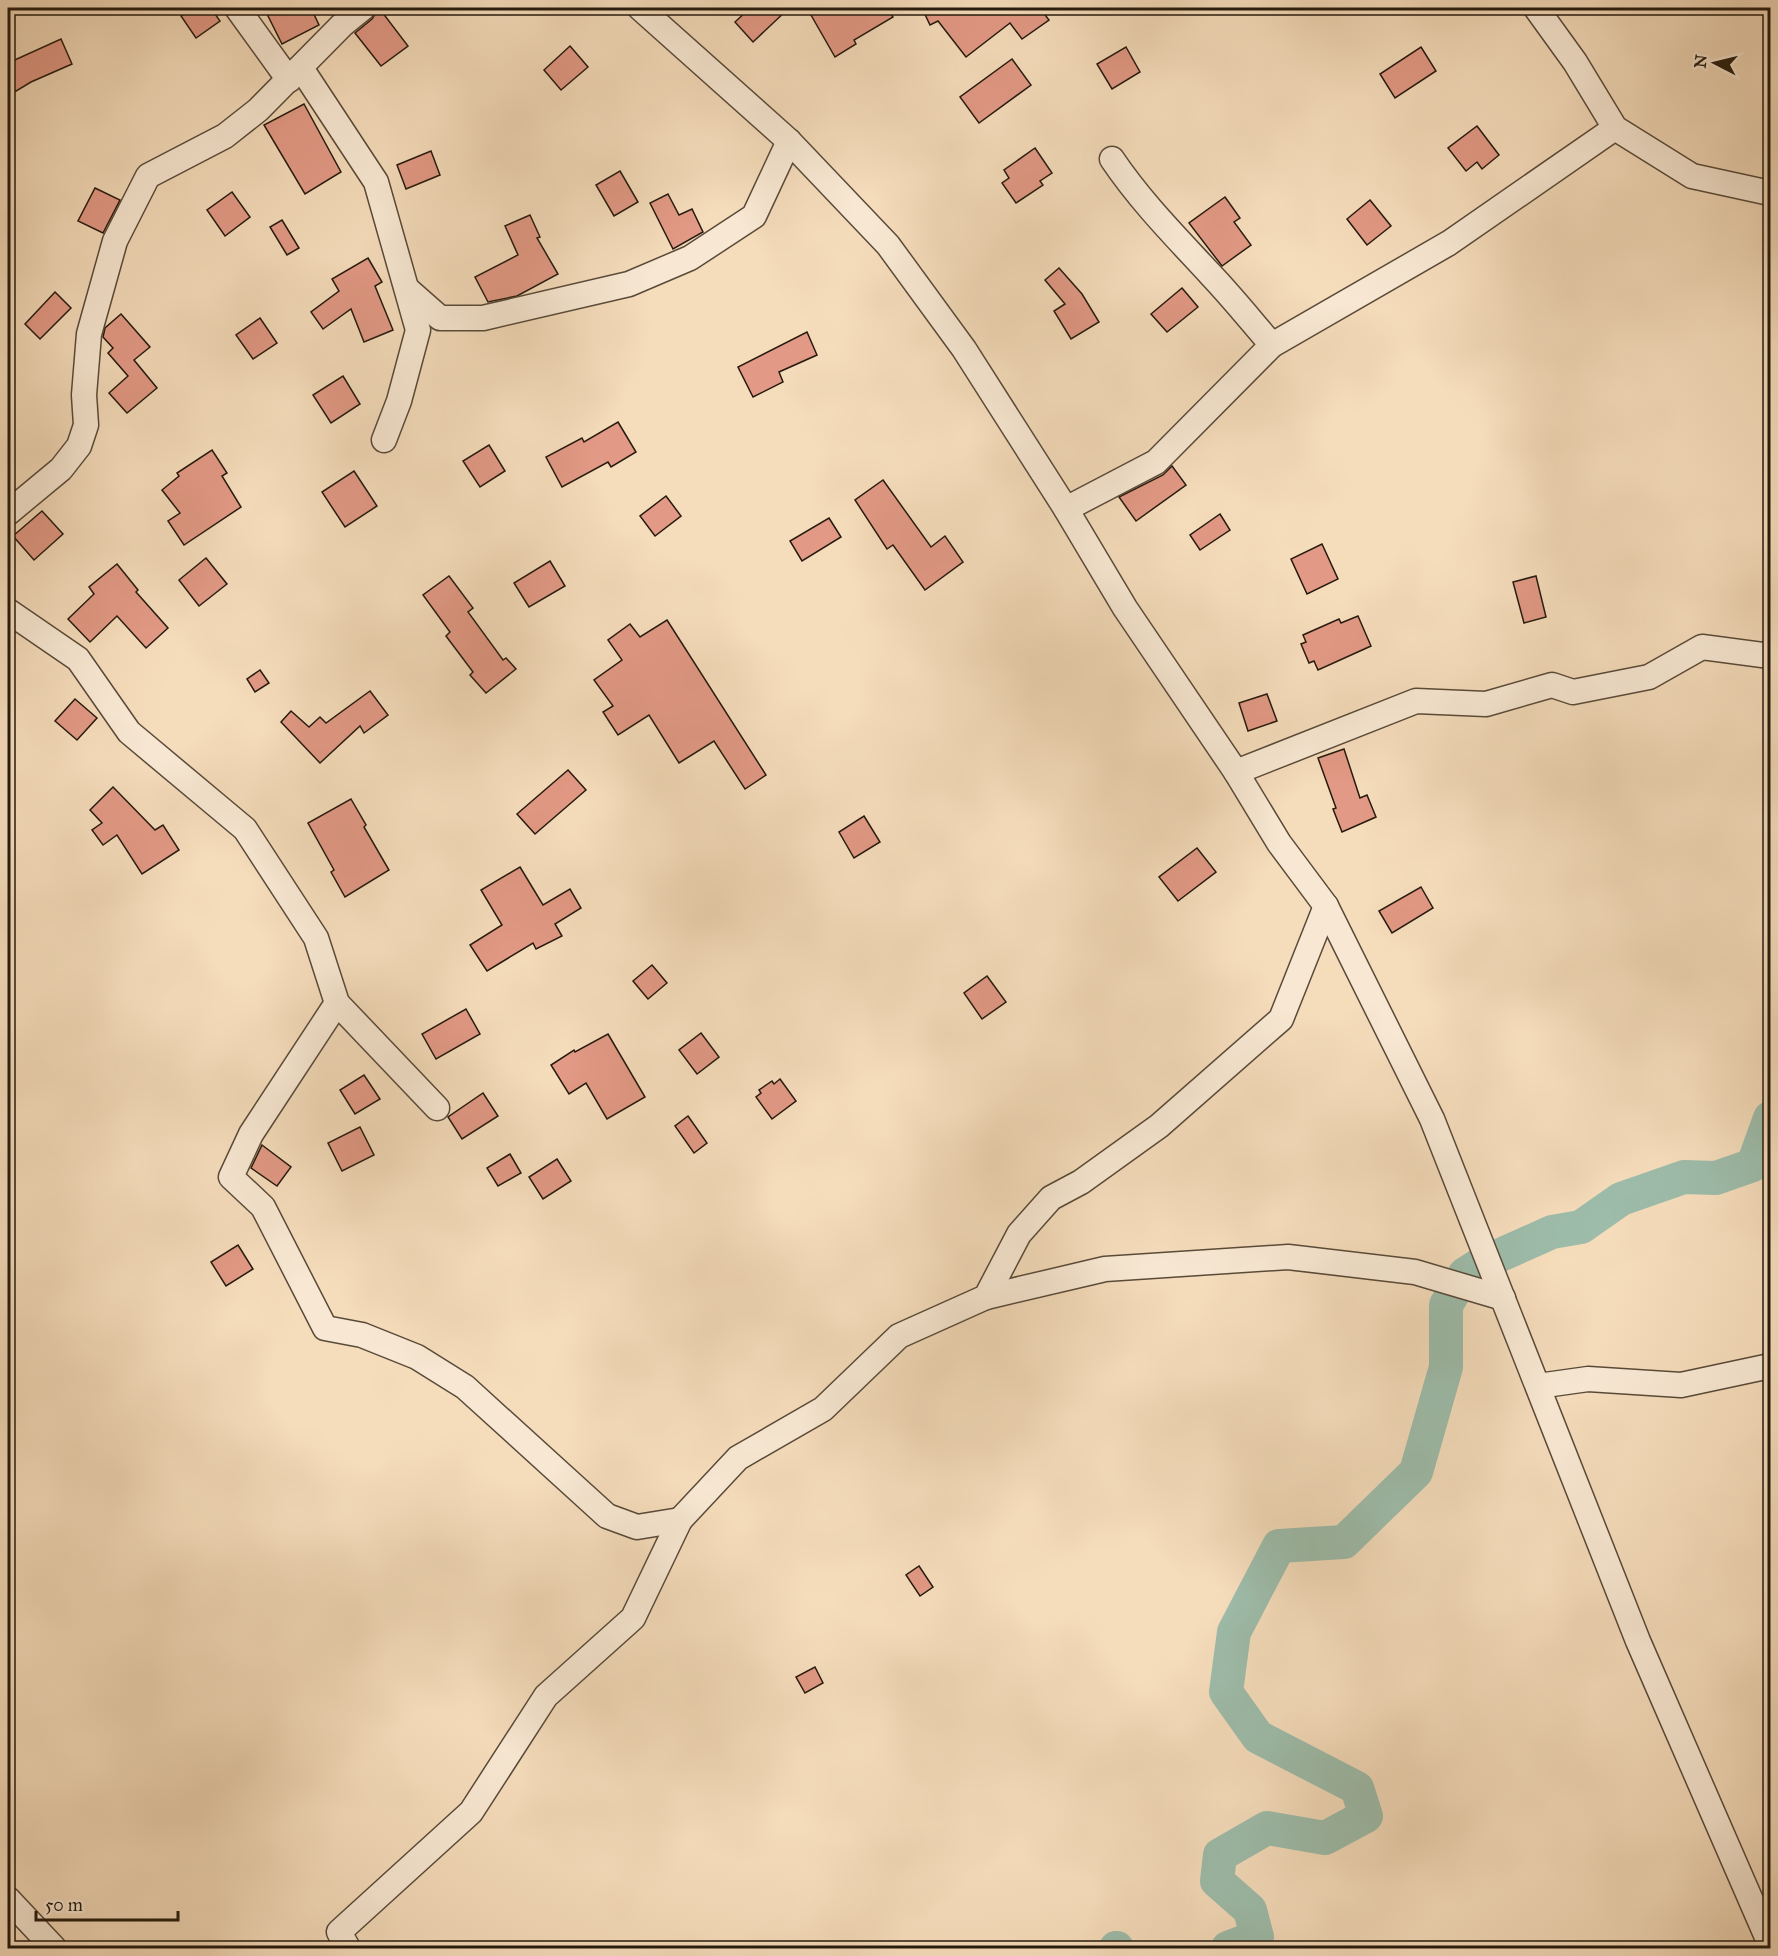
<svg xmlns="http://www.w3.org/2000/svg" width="1778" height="1956" font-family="'IM FELL Great Primer',serif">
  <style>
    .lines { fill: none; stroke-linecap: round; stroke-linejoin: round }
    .river { stroke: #9dbcaa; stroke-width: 34 }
    .building { fill: #e29985; stroke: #251a0e; stroke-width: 1.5 }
    .minor-casing { stroke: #594a39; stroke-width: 27 }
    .minor { stroke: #f8e8d3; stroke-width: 24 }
  </style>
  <rect width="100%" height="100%" fill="#f5dcbb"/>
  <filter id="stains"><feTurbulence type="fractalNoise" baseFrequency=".00333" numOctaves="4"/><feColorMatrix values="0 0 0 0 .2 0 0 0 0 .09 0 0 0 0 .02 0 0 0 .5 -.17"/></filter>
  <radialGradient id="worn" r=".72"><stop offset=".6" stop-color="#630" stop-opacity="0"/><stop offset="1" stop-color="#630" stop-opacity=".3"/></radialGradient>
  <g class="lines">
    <g class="river">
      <polyline points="1496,1257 1552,1232 1581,1227 1621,1199 1684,1177 1716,1178 1753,1165 1770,1118"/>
      <polyline points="1116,1948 1117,1948"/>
      <polyline points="1228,1948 1257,1937 1250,1910 1217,1881 1220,1855 1267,1828 1325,1838 1366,1816 1357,1788 1258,1737 1226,1692 1234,1632 1279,1546 1344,1542 1416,1472 1446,1367 1446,1305 1465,1274 1479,1265"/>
    </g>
  </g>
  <g class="building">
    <polygon points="193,8 211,8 220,21 196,38 181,16"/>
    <polygon points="264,8 311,8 319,25 282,44"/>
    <polygon points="379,8 408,46 381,66 355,33 372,19"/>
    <polygon points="750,8 789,8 753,42 735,22"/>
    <polygon points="807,8 887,8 893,17 854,40 856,44 835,57"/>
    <polygon points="922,8 1040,8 1049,20 1022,39 1010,23 966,57 938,21 930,25"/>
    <polygon points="61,39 72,64 31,82 8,96 8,63"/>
    <polygon points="570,46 588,67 561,90 544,70"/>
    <polygon points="1126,47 1140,72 1112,89 1097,64"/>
    <polygon points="1421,47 1436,71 1395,98 1380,74"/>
    <polygon points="1012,59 1031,85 979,123 960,97"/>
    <polygon points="304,104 341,172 305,194 264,125"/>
    <polygon points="1477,126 1499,155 1482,169 1477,162 1466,171 1448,148"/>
    <polygon points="1035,148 1052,173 1040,181 1043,185 1016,203 1002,183 1009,178 1004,170"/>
    <polygon points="431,151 440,175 406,189 397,165"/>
    <polygon points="620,171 638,202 614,216 596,185"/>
    <polygon points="95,188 120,200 103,233 78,221"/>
    <polygon points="232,192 250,217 225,236 207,210"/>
    <polygon points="668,194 679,215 692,209 703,232 673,249 650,203"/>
    <polygon points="1225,197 1240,218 1234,222 1251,245 1222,266 1189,223"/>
    <polygon points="1370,200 1391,226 1367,245 1347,219"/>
    <polygon points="530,215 540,237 537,238 558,274 517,296 488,302 475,277 518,255 505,226"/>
    <polygon points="282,220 299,248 287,255 270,227"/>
    <polygon points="368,258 382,282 375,286 393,330 364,342 351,309 323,329 311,312 339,291 332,279"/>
    <polygon points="1059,268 1082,294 1099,322 1071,339 1054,311 1065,304 1045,280"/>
    <polygon points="1182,288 1198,307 1167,332 1151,314"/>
    <polygon points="55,292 71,308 40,339 25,324"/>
    <polygon points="121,314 150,347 134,360 157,388 127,413 109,393 128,376 108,353 113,348 103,337 105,328"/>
    <polygon points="260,318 277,343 253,359 236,335"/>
    <polygon points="807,332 817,355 779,372 783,382 753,397 738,367"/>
    <polygon points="343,376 360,404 331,423 313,395"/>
    <polygon points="618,422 636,452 611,467 608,462 562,487 546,457 582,438 584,442"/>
    <polygon points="489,445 505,471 480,487 463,461"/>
    <polygon points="212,450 227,473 222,476 241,507 184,545 168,521 180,513 162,490 179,476 177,473"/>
    <polygon points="1172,466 1186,485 1136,521 1119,497 1163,475"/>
    <polygon points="354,471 377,506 345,527 322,492"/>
    <polygon points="883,480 931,547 945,536 963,562 925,590 893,545 887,549 855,500"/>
    <polygon points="666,496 681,516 655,536 640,516"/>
    <polygon points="42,511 63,534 34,560 13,536"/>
    <polygon points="1220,514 1230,530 1200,550 1190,535"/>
    <polygon points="829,518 841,537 802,561 790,541"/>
    <polygon points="1322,544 1338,579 1307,594 1291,559"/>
    <polygon points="206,558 227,584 199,606 179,580"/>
    <polygon points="550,561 565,586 529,607 514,583"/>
    <polygon points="117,564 138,590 136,592 168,628 146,648 117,616 90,642 68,619 94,594 89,587"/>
    <polygon points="449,576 473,608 468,612 503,660 506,658 516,669 486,693 470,675 473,672 446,636 450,632 423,595"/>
    <polygon points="1536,576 1546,617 1524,623 1513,582"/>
    <polygon points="1358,616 1371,646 1318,670 1314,661 1309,663 1301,644 1306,642 1303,635 1339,619 1341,623"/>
    <polygon points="667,620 766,775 745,789 714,741 679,763 649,715 618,735 603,712 613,706 594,680 622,660 608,640 630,624 640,637"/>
    <polygon points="260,670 269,683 255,692 247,679"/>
    <polygon points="370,691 388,715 364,733 360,726 320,763 281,722 291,711 309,727 320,717 326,723"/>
    <polygon points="1267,694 1277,721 1248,731 1239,703"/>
    <polygon points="75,699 97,718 77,740 55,721"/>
    <polygon points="1344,749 1360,798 1367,795 1376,817 1342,832 1333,809 1336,808 1318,758"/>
    <polygon points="568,770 586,790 535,834 517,814"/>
    <polygon points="113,787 155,830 163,825 179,850 142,874 117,835 103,845 92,830 102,823 90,810"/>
    <polygon points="351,799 366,825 364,827 389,870 345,897 331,872 334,870 308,823"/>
    <polygon points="864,816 880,842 854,858 839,832"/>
    <polygon points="1197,848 1216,872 1178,901 1159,877"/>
    <polygon points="520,867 543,905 570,889 581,908 555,924 562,936 536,949 533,943 487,971 470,945 502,925 481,890"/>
    <polygon points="1421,887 1433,908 1392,933 1379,911"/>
    <polygon points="652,965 667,983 648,999 633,981"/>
    <polygon points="987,976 1006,1002 982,1019 964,993"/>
    <polygon points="466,1009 480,1034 436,1059 422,1034"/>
    <polygon points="701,1033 719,1057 697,1074 679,1050"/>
    <polygon points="608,1034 645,1097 607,1119 586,1083 569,1094 551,1065 574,1050 575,1052"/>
    <polygon points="364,1075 380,1099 355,1114 340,1090"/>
    <polygon points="780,1079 796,1101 772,1119 756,1097 761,1093 759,1090 772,1081 774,1084"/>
    <polygon points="483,1093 498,1116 462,1139 448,1117"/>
    <polygon points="688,1116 707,1143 694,1153 675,1126"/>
    <polygon points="360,1127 374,1155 342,1171 328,1143"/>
    <polygon points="262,1145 291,1167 277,1186 251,1168"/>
    <polygon points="510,1154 521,1173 498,1186 487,1168"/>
    <polygon points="557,1159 571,1181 543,1199 529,1177"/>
    <polygon points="238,1245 253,1269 226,1286 211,1262"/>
    <polygon points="919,1566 933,1587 920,1596 906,1575"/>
    <polygon points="815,1667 823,1683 805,1693 796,1677"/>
  </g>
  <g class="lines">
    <g class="minor-casing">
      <g id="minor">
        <polyline points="237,8 289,80"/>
        <polyline points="640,8 789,141 888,245 964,349 1066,509 1125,608 1236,772 1279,843 1326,906 1432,1119 1638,1641 1770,1944"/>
        <polyline points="1536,8 1575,62 1615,128 1692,176 1770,193"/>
        <polyline points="301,68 376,182 418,330 399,401 384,440"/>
        <path d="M 1112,159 C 1141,202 1176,237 1211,275 C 1232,297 1252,322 1272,345"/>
        <polyline points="407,289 440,318 483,318 629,284 690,258 754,216 789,141"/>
        <polyline points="1066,509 1156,462 1272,345 1449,243 1615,128"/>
        <polyline points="8,513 61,469 79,446 86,425 84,395 89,334 115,241 148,176 225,136 258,110 342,25 363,8"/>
        <polyline points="8,611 78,659 129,732 245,829 316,938 337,1003 437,1108"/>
        <polyline points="1236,772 1416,701 1486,704 1552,685 1573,692 1649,677 1702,647 1770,656"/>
        <polyline points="337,1003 251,1134 231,1177 263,1207 325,1328 362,1335 417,1357 465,1387 607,1516 637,1527 680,1520"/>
        <polyline points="986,1297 1105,1269 1288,1257 1415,1272 1503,1298"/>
        <polyline points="1538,1386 1588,1379 1681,1385 1770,1366"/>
        <polyline points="8,1899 54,1948"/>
        <polyline points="348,1948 339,1932 471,1812 546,1696 633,1618 680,1520 738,1458 823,1409 899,1336 986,1297 1019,1234 1051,1198 1081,1182 1159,1126 1281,1019 1326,906"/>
      </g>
    </g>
    <use href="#minor" class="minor"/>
  </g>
  <rect width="1778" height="1956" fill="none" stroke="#f5dcbb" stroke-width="30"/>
  <rect x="9" y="9" width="1760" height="1938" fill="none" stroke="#251a0e" stroke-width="3"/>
  <rect x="15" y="15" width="1748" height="1926" fill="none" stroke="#251a0e" stroke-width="1.5"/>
  <g transform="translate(1715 63) rotate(277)" stroke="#f8e8d3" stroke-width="4.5" paint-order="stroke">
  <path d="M0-4.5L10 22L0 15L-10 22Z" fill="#251a0e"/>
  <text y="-9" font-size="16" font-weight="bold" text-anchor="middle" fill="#251a0e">N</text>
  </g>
  <path d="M36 1911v9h142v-9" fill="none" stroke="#251a0e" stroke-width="3"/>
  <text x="45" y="1911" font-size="18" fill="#251a0e" stroke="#f8e8d3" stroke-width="4.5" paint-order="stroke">50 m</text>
  <rect width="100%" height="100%" filter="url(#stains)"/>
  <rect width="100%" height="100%" fill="url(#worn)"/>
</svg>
